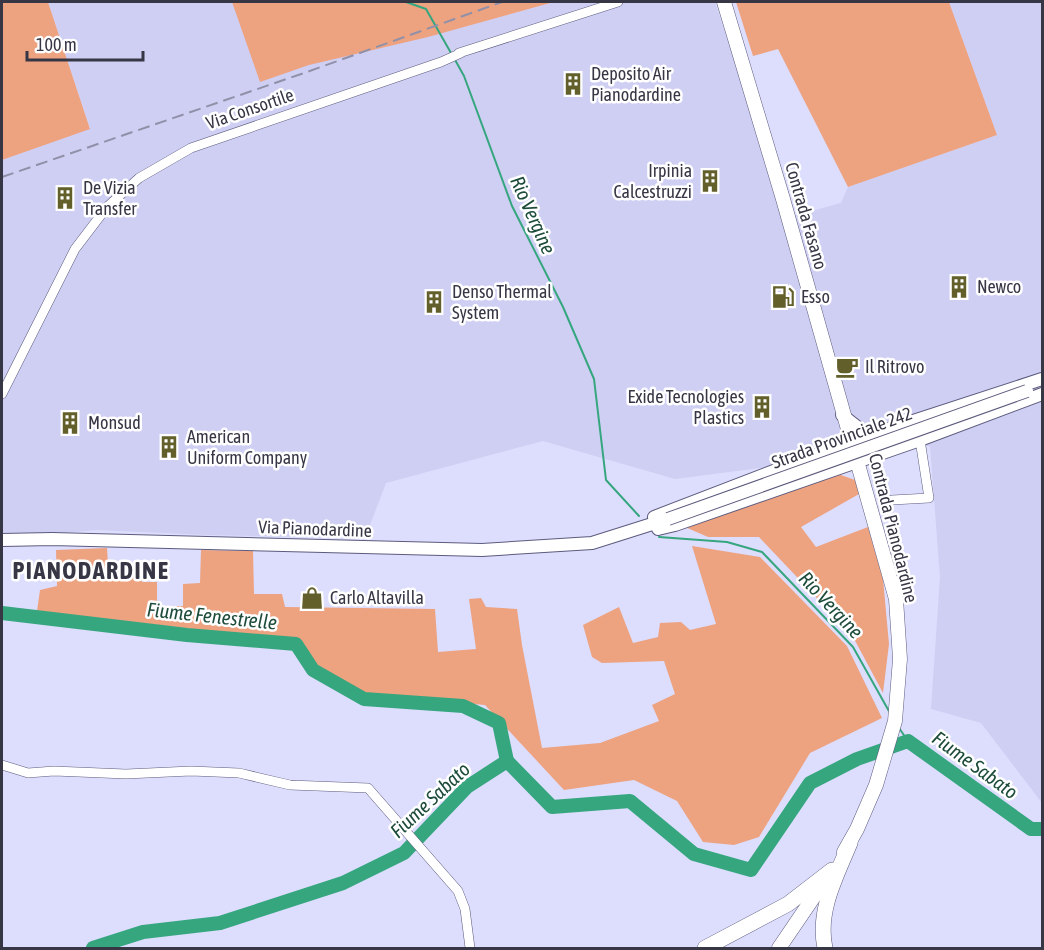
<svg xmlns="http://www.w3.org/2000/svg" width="1044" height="950" font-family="'Asap Condensed',sans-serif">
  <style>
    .built { fill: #cfcff4 }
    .green { fill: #eda280 }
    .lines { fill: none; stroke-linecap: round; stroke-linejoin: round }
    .stream { stroke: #35a67e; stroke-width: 2 }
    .river { stroke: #35a67e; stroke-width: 14 }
    .minor-casing { stroke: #5c5b7e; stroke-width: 10 }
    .tertiary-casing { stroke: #5c5b7e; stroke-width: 14 }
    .secondary-casing { stroke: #5c5b7e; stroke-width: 15 }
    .trunk-casing { stroke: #5c5b7e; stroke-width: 16 }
    .minor { stroke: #fff; stroke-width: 9 }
    .tertiary { stroke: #fff; stroke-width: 12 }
    .secondary { stroke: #fff; stroke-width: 14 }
    .trunk { stroke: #fff; stroke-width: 15 }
    .rail { stroke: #9090a8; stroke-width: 2; stroke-dasharray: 12 6; stroke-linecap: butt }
    .tertiary-bridge-casing { stroke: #5c5b7e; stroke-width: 14; stroke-linecap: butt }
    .tertiary-bridge { stroke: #fff; stroke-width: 12 }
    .labels { text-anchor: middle; stroke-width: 5; stroke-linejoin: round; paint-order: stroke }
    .poi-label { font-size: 18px; fill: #363645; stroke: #fff; text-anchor: start }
    .street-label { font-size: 18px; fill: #363645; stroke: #fff }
    .water-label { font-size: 20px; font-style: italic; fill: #1e4c3a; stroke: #fff }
    .district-label { font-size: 24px; font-weight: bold; letter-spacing: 1.5px; fill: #363645; stroke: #fff }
  </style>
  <rect width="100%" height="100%" fill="#ddddfd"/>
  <polygon class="built" points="48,2 431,2 445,32 555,2 715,2 786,218 841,203 848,187 997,135 949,2 1042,2 1042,803 981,723 931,709 940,577 930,446 675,479 543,441 386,483 365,538 208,535 96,530 2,539 2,160 90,128"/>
  <g class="green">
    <polygon points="2,2 48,2 90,129 2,160"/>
    <polygon points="232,2 554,2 428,37 309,65 260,82"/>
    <polygon points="736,2 949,2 997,135 848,187 778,49 753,56"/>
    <polygon points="838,474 855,480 859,494 801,527 816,547 868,527 883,579 889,644 883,693 852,635 759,537 708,537 685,527"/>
    <polygon points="692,546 760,557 847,646 882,718 810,753 759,837 734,845 703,842 677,801 634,780 564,790 485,705 366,695 320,670 298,641 37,611 40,590 57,586 56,550 107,548 108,563 141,564 142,582 157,582 157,606 183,606 183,584 200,583 201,550 253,551 254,594 282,594 285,607 435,609 438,652 476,649 469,599 481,598 486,607 517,609 522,645 542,748 600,743 659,721 652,705 675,694 664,661 602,663 592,657 583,625 619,607 633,643 658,637 660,623 681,622 690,630 716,624"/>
  </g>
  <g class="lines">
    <g class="stream">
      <polyline points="406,2 426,9 451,53"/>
      <polyline points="454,58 464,76 512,206 563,307 594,379 606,480 639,516"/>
      <polyline points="659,537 727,542 762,552 853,647 890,713"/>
      <polyline points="899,728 908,741"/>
    </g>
    <g class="river">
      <polyline points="2,613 187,635 296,644 313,670 364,699 463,706 499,723 507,761"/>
      <polyline points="93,948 143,932 220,923 343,883 404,853 467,787 507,761 552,807 630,801 694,854 751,870 810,783 857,759 908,741 1031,829 1042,829"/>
    </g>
    <g class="minor-casing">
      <g id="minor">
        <polyline points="2,394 75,249 107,207 139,178 191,148 441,62 461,53 459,53 618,2"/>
        <polyline points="892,500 929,498 920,440"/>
        <polyline points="2,765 28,773 54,771 126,774 191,771 239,773 290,785 368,788 458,891 465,909 470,948"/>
      </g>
    </g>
    <g class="tertiary-casing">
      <g id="tertiary">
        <polyline points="842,415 861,430 874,433"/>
        <polyline points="654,517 852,441 1042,379"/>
        <polyline points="658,529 675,525 920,440 1042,394"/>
        <polyline points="2,540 52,539 482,550 592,543 668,519"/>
      </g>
    </g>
    <g class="secondary-casing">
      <g id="secondary">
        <polyline points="724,2 783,199 896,599 900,659 895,721 876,785 857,829 844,852"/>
        <polyline points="779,948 828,876"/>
      </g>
    </g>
    <g class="trunk-casing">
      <g id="trunk">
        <polyline points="705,948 788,904 832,870"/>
        <path d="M 825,948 C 817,911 836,877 850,843"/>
      </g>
    </g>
    <use href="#minor" class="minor"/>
    <use href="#tertiary" class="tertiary"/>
    <use href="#secondary" class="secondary"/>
    <use href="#trunk" class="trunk"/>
    <polyline class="rail" points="2,177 304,73 502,2"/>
    <g class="tertiary-bridge-casing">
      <polyline id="tertiary-bridge" points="668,519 1027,391"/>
    </g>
    <use href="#tertiary-bridge" class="tertiary-bridge"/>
  </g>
  <defs>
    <g id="building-bare" transform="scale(1.8)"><path d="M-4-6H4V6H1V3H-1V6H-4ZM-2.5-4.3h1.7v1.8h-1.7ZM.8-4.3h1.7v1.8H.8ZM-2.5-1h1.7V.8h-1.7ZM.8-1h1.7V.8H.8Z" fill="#625f2b" stroke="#fff" stroke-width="2.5" paint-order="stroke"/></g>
    <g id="fuel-bare" transform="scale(1.8)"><path d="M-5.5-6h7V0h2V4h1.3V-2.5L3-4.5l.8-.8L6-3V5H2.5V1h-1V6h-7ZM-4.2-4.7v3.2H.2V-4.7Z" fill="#625f2b" stroke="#fff" stroke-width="2.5" paint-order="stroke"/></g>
    <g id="cafe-bare" transform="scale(1.8)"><path d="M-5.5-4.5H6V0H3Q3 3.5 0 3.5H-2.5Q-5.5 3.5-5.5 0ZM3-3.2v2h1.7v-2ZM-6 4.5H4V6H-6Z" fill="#625f2b" stroke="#fff" stroke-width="2.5" paint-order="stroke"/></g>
    <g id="shop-bare" transform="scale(1.8)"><path d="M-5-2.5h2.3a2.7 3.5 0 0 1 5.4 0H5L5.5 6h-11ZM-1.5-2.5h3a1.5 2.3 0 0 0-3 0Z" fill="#625f2b" stroke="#fff" stroke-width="2.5" paint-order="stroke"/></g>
  </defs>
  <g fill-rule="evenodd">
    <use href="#building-bare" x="573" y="84"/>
    <use href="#building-bare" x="710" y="181"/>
    <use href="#building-bare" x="65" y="198"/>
    <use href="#building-bare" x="959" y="287"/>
    <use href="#fuel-bare" x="783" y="297"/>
    <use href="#building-bare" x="434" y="302"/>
    <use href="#cafe-bare" x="847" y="367"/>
    <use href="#building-bare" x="762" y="407"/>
    <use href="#building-bare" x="70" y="423"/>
    <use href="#building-bare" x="169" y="447"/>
    <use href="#shop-bare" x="312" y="598"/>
  </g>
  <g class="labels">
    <g class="poi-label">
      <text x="591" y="80">Deposito Air<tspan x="591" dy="21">Pianodardine</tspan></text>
      <text x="692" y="177" text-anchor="end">Irpinia<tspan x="692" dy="21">Calcestruzzi</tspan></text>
      <text x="83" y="194">De Vizia<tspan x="83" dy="21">Transfer</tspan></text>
      <text x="977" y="293">Newco</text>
      <text x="452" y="298">Denso Thermal<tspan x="452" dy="21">System</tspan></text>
      <text x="801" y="303">Esso</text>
      <text x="865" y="373">Il Ritrovo</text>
      <text x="744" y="403" text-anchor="end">Exide Tecnologies<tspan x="744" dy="21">Plastics</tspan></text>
      <text x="88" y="429">Monsud</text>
      <text x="187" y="443">American<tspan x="187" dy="21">Uniform Company</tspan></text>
      <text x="330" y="604">Carlo Altavilla</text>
    </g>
    <g class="street-label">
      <text transform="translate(250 109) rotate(-19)" y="6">Via Consortile</text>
      <text transform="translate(806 216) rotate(74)" y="6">Contrada Fasano</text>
      <text transform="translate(842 438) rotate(-20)" y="6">Strada Provinciale 242</text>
      <text transform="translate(893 528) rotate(76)" y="6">Contrada Pianodardine</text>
      <text transform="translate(315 529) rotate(2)" y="6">Via Pianodardine</text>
    </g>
    <g class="water-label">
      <text transform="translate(533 215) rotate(66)" y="7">Rio Vergine</text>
      <text transform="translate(831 605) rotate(47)" y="7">Rio Vergine</text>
      <text transform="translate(212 616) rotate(6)" y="7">Fiume Fenestrelle</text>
      <text transform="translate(975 765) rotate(36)" y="7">Fiume Sabato</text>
      <text transform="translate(430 800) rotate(-43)" y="7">Fiume Sabato</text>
    </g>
    <g class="district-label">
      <text x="91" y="579">PIANODARDINE</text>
    </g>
  </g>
  <rect width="1044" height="950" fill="none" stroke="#363645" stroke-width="6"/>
  <path d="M27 51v9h116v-9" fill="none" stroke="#363645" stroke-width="3"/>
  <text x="36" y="51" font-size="18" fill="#363645" stroke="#ffffff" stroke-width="4.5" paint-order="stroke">100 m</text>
</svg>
